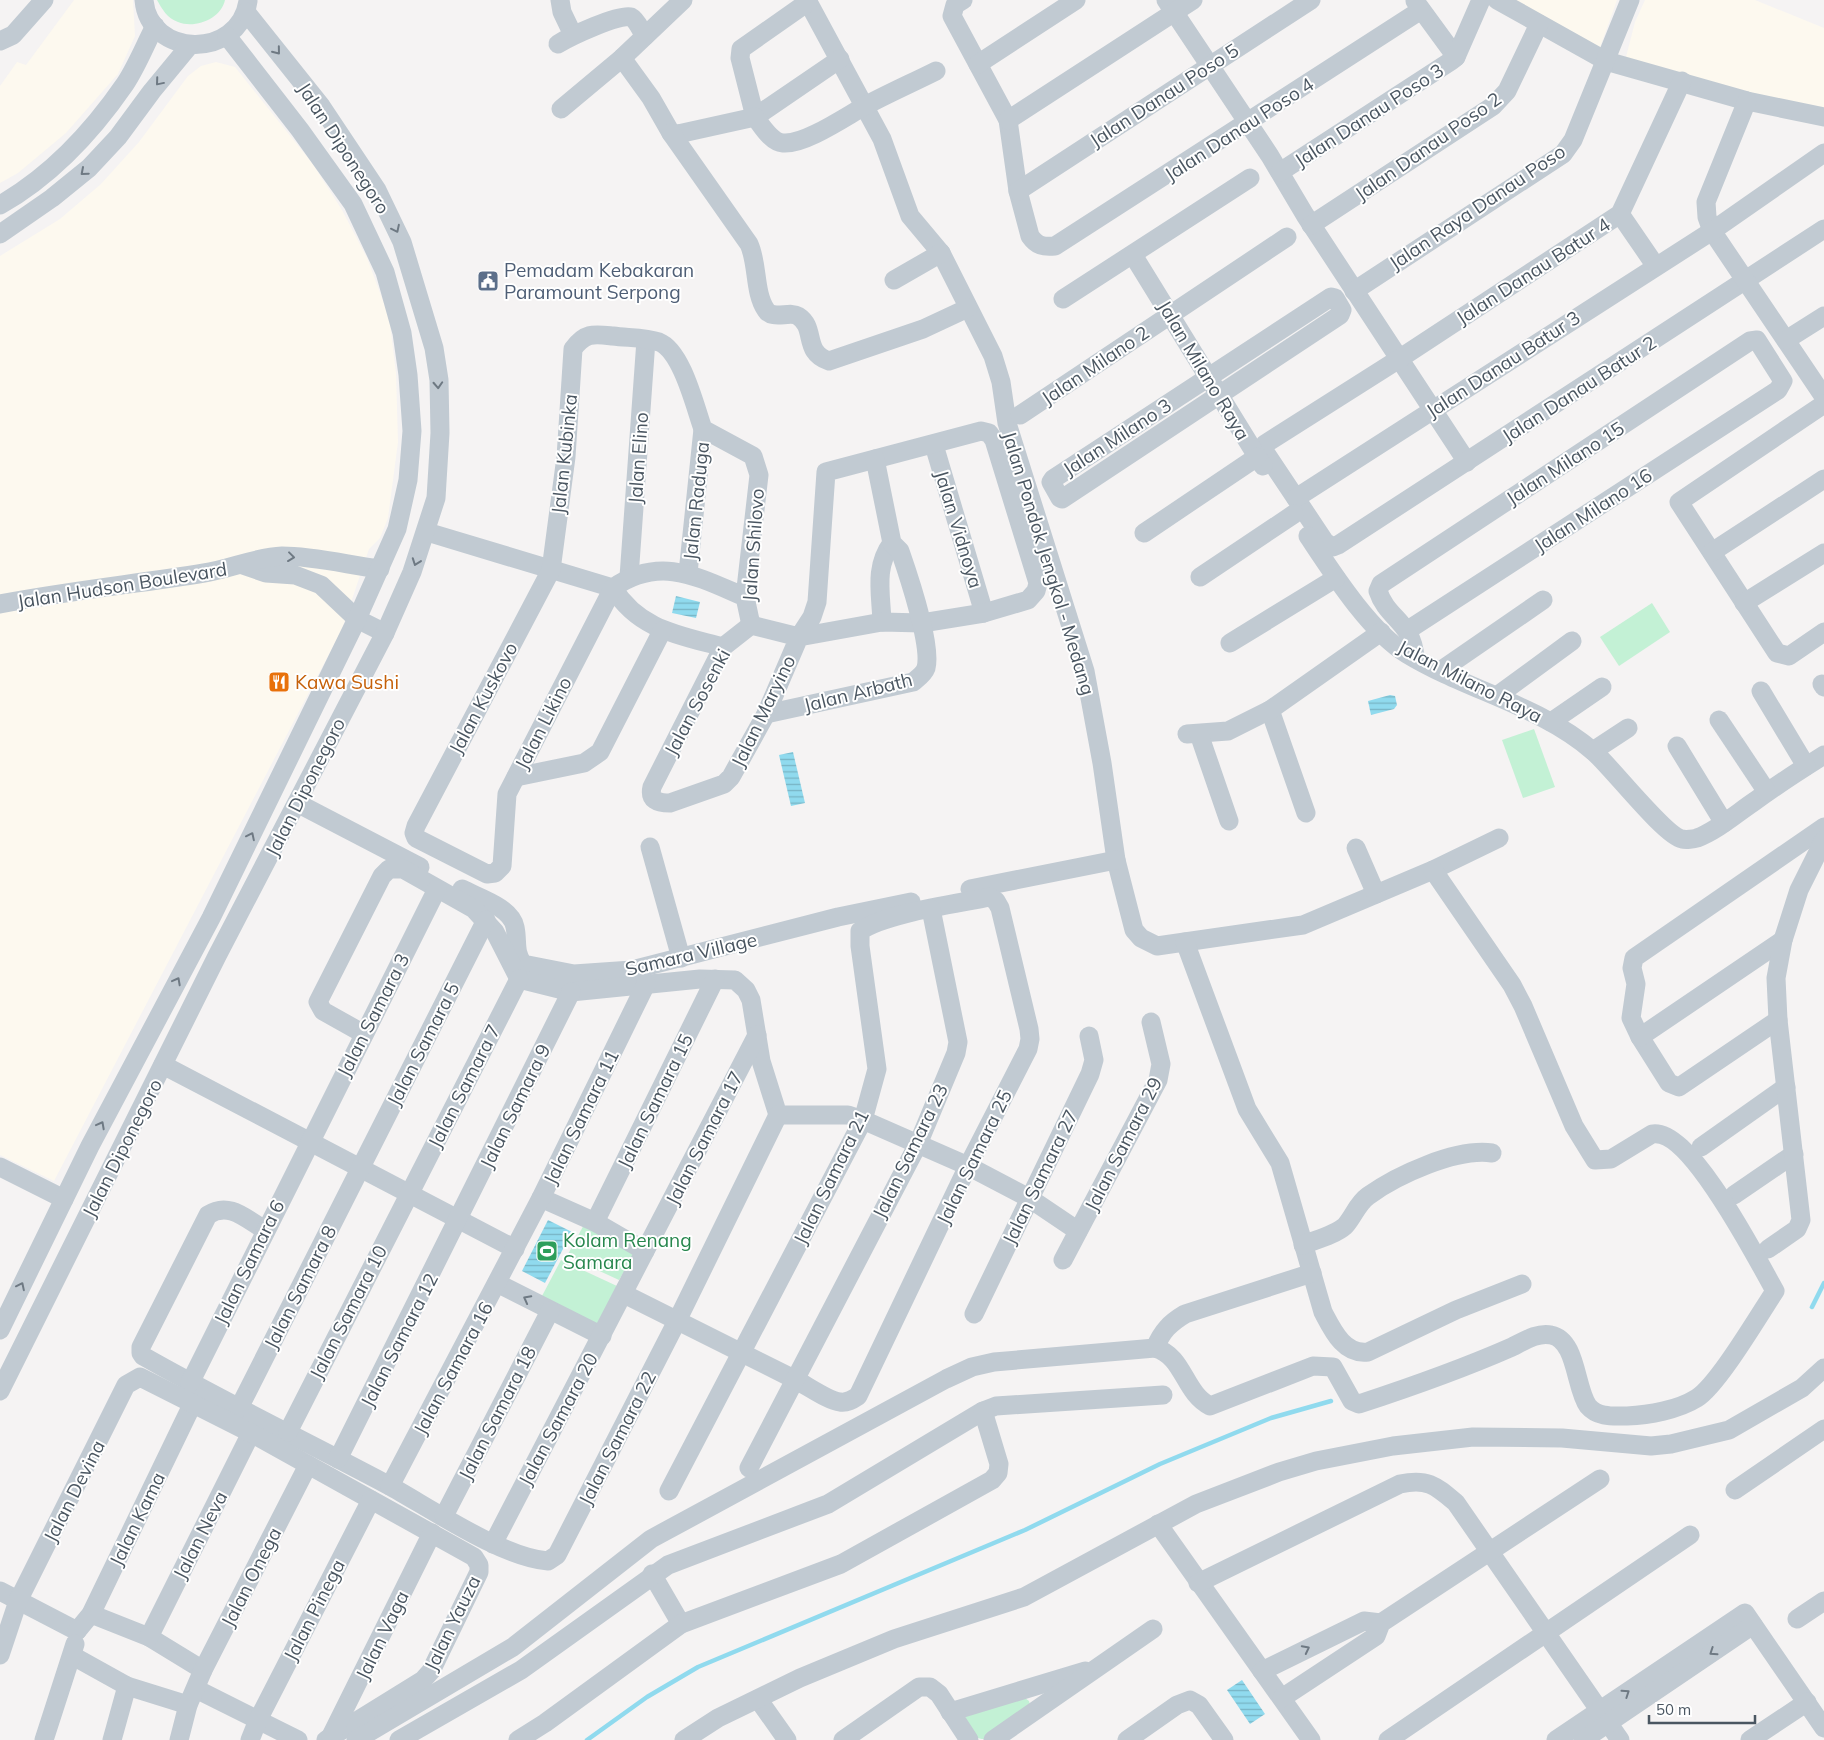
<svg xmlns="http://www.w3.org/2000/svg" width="1824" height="1740" font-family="Mulish,sans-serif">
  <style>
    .commercial { fill: #fdf9ef }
    .park { fill: #c3f1d5 }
    .water { fill: url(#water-rules) }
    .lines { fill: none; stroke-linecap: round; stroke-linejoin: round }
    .stream { stroke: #90daee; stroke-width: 4.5 }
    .minor { stroke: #c1cad2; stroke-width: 19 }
    .oneway { stroke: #6e7983 }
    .labels { text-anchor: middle; stroke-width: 4; stroke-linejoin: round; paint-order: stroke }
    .street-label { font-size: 19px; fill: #4a5661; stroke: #fff }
    .service-label { font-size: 19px; fill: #4e5e75; stroke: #fff; text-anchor: start }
    .food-label { font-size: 19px; fill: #c56008; stroke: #fff; text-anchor: start }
    .leisure-label { font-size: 19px; fill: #27864d; stroke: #fff; text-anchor: start }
  </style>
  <defs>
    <pattern id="water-rules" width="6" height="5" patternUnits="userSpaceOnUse" patternTransform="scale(1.25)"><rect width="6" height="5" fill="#90daee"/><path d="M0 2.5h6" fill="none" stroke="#78b4c4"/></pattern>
  </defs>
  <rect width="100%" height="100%" fill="#f5f3f3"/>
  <g class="commercial">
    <polygon points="74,0 133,0 135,36 118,74 66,133 18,173 0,183 0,86 17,62 26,65"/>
    <polygon points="1512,0 1617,0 1599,50"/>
    <polygon points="1645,0 1755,0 1824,28 1824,112 1625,61 1635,22"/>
    <polygon points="216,62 235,67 312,163 342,210 367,258 389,317 396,373 398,442 388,518 380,538 369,549 342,629 54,1181 0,1155 0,256 60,219 101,184 139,142 188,76 201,66"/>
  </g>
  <g class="park">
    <path d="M 157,0 L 225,0 C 221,19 195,29 178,22 C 167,18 162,9 157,0 Z"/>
    <polygon points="1652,603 1670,632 1619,666 1600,637"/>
    <polygon points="1534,729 1555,787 1523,798 1502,740"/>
    <polygon points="586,1221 638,1248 619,1280 567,1256"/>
    <polygon points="561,1260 617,1286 597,1326 542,1296"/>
    <path d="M 1025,1698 L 1029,1701 L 1030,1705 L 985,1739 C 973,1740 970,1728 965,1719 L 967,1713 Z"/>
  </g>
  <g class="water">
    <polygon points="676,596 700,602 696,618 672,613"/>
    <polygon points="1390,695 1395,696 1397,705 1394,709 1371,715 1368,701"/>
    <polygon points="793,752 805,803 791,806 779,755"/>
    <polygon points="548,1220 572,1232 545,1283 522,1271"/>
    <polygon points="1242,1680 1265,1714 1250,1724 1227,1690"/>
  </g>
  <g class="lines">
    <g class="stream">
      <polyline points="1812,1307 1824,1283"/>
      <polyline points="587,1740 647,1697 698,1667 1025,1530 1160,1464 1271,1418 1331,1401"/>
    </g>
    <g class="minor">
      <path d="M 144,0 C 149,58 239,60 248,1"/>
      <polyline points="560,0 562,12 573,35"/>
      <polyline points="807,0 882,139 910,216 941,253 993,356 1001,382 1007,423 1085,671 1102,763 1116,860 1134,930 1141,938 1157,946 1303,925 1433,870 1499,838"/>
      <path d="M 963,0 L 955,5 L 952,16 L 1008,120 L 1018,191 L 1030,236 C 1037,246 1043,247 1055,246 L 1421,10"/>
      <polyline points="1166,0 1270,156 1305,215 1467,462"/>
      <polyline points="1497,0 1606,61 1747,101 1824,117"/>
      <polyline points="1415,1 1456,57"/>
      <polyline points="808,2 741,49 740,58 755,117 840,59"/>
      <polyline points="0,41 13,35 44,0"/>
      <path d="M 558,44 C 569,37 620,13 631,17 C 637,20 641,31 645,36"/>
      <path d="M 622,58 L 651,98 L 671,133 L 678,134 L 755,117 C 762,126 771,142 783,143 C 804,145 845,117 863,107 C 887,94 912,83 936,71"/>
      <polyline points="978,64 1076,0"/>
      <polyline points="1682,81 1620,214 1399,359 1265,444 1265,452 1325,542 1333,547 1338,545 1824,229"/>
      <polyline points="1747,101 1706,202 1707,217 1712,231 1824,397"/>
      <polyline points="561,109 622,58 683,0"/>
      <polyline points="1008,120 1193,0"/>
      <path d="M 671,133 L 749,244 C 758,263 754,293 766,310 C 772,320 790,311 798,316 C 817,328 802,352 829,361 L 923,329 L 968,308"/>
      <polyline points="1280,172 1451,61 1456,57 1481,0"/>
      <polyline points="1018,191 1311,0"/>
      <path d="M 0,205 C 51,176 92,132 125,84 C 137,66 145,45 155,26"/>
      <polyline points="1620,214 1655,265"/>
      <polyline points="1311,225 1493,106 1507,91 1539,24"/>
      <polyline points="0,234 52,198 89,168 118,137 152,91 190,45"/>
      <polyline points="1133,255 1263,466"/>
      <polyline points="894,280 941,253"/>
      <polyline points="1354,291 1563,154 1573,140 1630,0"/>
      <polygon points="1331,297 1335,298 1342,310 1340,315 1062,499 1060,498 1051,482 1053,479"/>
      <polyline points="1063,299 1250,178"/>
      <polyline points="1786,340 1824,316"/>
      <polyline points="1824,404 1679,502 1777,653 1789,656 1824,632"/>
      <polyline points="1020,415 1287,237"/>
      <polyline points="934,445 984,613"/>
      <polyline points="1296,498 1712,231 1824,153"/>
      <path d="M 427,532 L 613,588 C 639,630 679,635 723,647"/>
      <polyline points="1144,533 1257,457"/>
      <path d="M 1308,536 C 1332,572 1370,632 1407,654 C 1468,691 1540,705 1594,752 C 1613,769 1665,836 1682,839 C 1686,840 1694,839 1697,838 C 1718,830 1737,813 1755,801 C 1777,785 1800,770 1824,755"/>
      <polyline points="1712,552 1824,479"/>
      <polyline points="243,565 266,573 295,575 321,585 357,619 385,633"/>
      <polyline points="688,573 703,429"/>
      <polyline points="629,577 646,340"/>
      <polyline points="1200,577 1294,514"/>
      <path d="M 745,597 C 698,577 660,555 613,588 L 507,794 L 502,866 L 495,873 L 487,874 L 416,838 L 414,833 L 416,826 L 551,570 L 566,457 L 573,349 C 585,332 594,334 613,336 C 627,338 645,337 659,342 C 682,351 695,407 703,429 L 753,456 L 759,475 L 745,597 L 751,625"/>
      <polyline points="1744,603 1824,553"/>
      <path d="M 0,604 C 68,591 136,584 204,573 C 230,569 256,557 282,556 C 313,556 349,565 380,569"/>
      <path d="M 882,622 C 881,593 874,567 892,543"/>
      <path d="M 751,625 L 723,647 L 652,787 C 649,800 657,803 670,803 L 724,784 L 731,777 L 766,714 L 799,637 L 812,617 L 817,602 L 826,472 L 981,431 L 989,433 L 994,440 L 1038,583 L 1036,591 L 1028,600 L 984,613 L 922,623 L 882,622 L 799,637 L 751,625"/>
      <path d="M 1408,630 L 1778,390 L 1783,381 L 1757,340 L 1750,341 L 1381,584 L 1378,591 C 1387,619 1413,622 1415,658"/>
      <polyline points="1230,643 1336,578"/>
      <polyline points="1440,671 1543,600"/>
      <polyline points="1822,684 1824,687"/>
      <polyline points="1761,691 1806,766"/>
      <polyline points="1497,696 1572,641"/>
      <polyline points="1270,710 1306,813"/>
      <path d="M 766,714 L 913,682 C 918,678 924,674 926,668 C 932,646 908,574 900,551 L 892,543 L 875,459"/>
      <polyline points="1719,720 1767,792"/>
      <polyline points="1551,722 1602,687"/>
      <polyline points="1187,734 1228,731 1270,710 1381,632"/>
      <polyline points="1199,734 1229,821"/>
      <polyline points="1677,746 1724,823"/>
      <polyline points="1593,751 1628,728"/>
      <polyline points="516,777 584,763 600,752 662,631"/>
      <polyline points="297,803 420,867"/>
      <polyline points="650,847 681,958"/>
      <polyline points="1356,848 1376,894"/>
      <path d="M 462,889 C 479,898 511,907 515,927 C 518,941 514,952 523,964 L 574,974 L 632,970 L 838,917 L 911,902"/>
      <polyline points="970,889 1116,860"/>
      <path d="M 1185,942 L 1247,1109 L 1280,1163 L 1323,1312 C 1333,1331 1344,1355 1368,1352 L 1456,1310 L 1522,1284"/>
      <polyline points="1778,1020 1679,1087 1669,1083 1640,1037 1631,1018 1636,984 1632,968 1634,958 1824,827"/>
      <polyline points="364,1034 323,1011 318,1002 382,876 389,869 403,869 474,909 495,932 519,979 571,992 700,979 735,980 746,990 751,1000 761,1061 778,1115 848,1115 863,1120 968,1166 1029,1198 1078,1231"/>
      <polyline points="1640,1037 1783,940"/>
      <polyline points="163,1065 515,1249"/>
      <polyline points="1701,1147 1786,1087"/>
      <polyline points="0,1167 64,1199"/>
      <polyline points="1734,1195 1794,1154"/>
      <polyline points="541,1198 595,1222 645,1251"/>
      <polyline points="595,1222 715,979"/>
      <path d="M 265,1230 C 246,1219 229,1201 208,1215 L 141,1347 L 141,1353 L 143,1356 C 224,1402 307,1442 388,1485 C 430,1508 503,1558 548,1561 L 557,1555 L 677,1321 L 778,1115"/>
      <path d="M 1303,1245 C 1315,1240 1335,1235 1345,1226 C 1354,1216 1357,1204 1368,1196 C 1397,1175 1456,1148 1492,1153"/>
      <polyline points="1768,1249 1797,1229 1801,1220 1778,1020 1776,978 1783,940 1799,890 1824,840"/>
      <polyline points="1063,1260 1158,1080 1161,1064 1151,1022"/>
      <polyline points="497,1283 602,1336"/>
      <path d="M 624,1294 C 680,1322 736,1350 792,1378 C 805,1384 828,1401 840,1402 C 847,1403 852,1400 858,1396 L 968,1166 L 1028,1049 L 1030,1039 L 1029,1029 L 1000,908 L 996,901 L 990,897 C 956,904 886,913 860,931 L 860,946 L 877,1069 L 863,1120 L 669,1491"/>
      <polyline points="974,1314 1090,1074 1094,1060 1089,1036"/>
      <polyline points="0,1330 90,1146 211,918 357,619 397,529 408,480 412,431 408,375 402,333 385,272 353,204 300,130 227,36"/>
      <path d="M 1155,1348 C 1162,1331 1170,1323 1185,1314 L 1312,1273"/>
      <polyline points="190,1383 437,889"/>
      <polyline points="0,1391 217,956 385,633 412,572 436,498 440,433 439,380 434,348 402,242 377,190 321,106 246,12"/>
      <polyline points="239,1408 486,920"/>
      <polyline points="288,1432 519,979"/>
      <polyline points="338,1459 571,992"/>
      <polyline points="749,1468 918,1144 956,1053 958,1042 931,909"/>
      <polyline points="390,1486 541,1198 646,984"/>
      <polyline points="1735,1490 1824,1429"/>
      <polyline points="444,1516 550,1311"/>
      <polyline points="1158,1524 1311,1740"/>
      <polyline points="493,1544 757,1035"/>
      <polyline points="652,1574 681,1624"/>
      <path d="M 1198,1583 L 1400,1484 C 1428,1478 1436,1486 1456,1503 L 1620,1740"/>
      <polyline points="0,1591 77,1631"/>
      <polyline points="91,1614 149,1637 203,1670"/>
      <polyline points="1797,1619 1824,1601"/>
      <polyline points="77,1631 91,1614 193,1403"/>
      <polyline points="149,1637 251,1433"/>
      <polyline points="0,1655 18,1601 126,1385 140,1377 251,1433 474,1557 479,1565 479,1572 431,1671 423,1680 326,1740"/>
      <polyline points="73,1656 127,1686 188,1705"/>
      <polyline points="1262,1671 1364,1621 1381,1623"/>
      <polyline points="196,1689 298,1740"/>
      <polyline points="1282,1698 1376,1636 1381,1623 1600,1479"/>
      <polyline points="758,1699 787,1740"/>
      <polyline points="950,1712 1085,1671"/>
      <polyline points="331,1736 432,1533"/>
      <polyline points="44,1740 75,1644"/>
      <polyline points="112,1740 127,1686"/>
      <polyline points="179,1740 188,1705 203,1670 308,1465"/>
      <polyline points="250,1740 258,1720 371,1500"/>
      <path d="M 356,1740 L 513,1647 L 651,1539 L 946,1379 L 972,1367 L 994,1362 L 1155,1348 C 1184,1356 1184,1393 1210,1406 L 1313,1366 L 1333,1367 L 1352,1401 L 1359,1404 C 1411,1387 1462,1369 1512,1347 C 1524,1341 1538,1332 1551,1335 C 1577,1340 1575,1388 1588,1406 C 1598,1418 1614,1416 1627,1416 C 1649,1415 1678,1410 1697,1398 C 1718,1385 1759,1315 1775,1291 C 1758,1261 1690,1127 1652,1134 L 1611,1159 L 1595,1160 L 1574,1126 L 1523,1006 L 1512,985 L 1433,870"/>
      <polyline points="399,1740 521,1670 668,1565 828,1504 983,1411 996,1406 1163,1395"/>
      <polyline points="518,1740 545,1723 681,1624 841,1564 992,1480 998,1473 999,1464 983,1411"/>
      <polyline points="684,1740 718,1718 800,1678 894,1639 1024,1597 1196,1504 1279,1472 1316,1461 1393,1446 1473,1437 1562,1438 1651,1446 1671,1444 1729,1430 1802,1388 1824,1368"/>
      <polyline points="843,1740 919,1687 930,1687 939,1694 969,1740"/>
      <polyline points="993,1740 1153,1629"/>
      <polyline points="1127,1740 1177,1705 1190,1700 1199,1705 1224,1740"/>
      <polyline points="1388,1740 1690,1535"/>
      <polyline points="1556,1740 1745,1613 1824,1728"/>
      <polyline points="1583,1740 1753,1625"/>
      <polyline points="1750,1740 1807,1702"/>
    </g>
  </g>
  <defs><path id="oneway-chevron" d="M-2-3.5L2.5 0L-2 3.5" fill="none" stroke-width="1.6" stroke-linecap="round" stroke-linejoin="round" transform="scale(1.25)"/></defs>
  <g class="oneway">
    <use href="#oneway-chevron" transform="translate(277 51) rotate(51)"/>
    <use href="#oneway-chevron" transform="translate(159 82) rotate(130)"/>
    <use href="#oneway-chevron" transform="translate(84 172) rotate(139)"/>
    <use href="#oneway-chevron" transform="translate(396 229) rotate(64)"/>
    <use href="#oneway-chevron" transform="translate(438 385) rotate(87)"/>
    <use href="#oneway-chevron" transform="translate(291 557) rotate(7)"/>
    <use href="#oneway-chevron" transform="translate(416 562) rotate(110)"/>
    <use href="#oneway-chevron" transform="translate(251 836) rotate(-64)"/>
    <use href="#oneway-chevron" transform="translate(177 981) rotate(-62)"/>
    <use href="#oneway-chevron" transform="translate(101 1125) rotate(-62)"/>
    <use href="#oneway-chevron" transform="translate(21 1286) rotate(-64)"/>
    <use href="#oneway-chevron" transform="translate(527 1299) rotate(-152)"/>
    <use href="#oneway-chevron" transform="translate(1306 1649) rotate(-27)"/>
    <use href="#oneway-chevron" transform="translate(1713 1652) rotate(146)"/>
    <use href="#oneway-chevron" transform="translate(1626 1693) rotate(-34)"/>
  </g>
  <defs>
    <g id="civic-square" transform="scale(1.125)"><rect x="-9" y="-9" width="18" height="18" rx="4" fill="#5c6f8a" stroke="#fff"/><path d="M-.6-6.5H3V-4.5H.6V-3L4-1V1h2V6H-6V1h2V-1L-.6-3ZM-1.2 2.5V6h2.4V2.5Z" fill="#fff"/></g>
    <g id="restaurant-square" transform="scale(1.125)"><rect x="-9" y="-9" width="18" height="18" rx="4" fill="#e8710a" stroke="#fff"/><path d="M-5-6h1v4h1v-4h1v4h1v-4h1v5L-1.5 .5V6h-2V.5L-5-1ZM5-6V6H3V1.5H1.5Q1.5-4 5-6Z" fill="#fff"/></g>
    <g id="stadium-square" transform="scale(1.125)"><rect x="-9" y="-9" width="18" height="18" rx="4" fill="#2e9e5b" stroke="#fff"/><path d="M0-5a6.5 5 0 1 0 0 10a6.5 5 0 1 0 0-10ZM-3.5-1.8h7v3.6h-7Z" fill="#fff"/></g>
  </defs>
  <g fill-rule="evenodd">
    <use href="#civic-square" x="488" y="281"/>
    <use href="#restaurant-square" x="279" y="682"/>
    <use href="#stadium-square" x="547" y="1251"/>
  </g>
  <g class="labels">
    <g class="street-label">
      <text transform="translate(1164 95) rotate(-33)" y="7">Jalan Danau Poso 5</text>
      <text transform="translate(1369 115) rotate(-33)" y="7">Jalan Danau Poso 3</text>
      <text transform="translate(1239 129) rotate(-33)" y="7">Jalan Danau Poso 4</text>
      <text transform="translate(1428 146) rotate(-35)" y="7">Jalan Danau Poso 2</text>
      <text transform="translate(344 148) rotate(57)" y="7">Jalan Diponegoro</text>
      <text transform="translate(1477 207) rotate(-34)" y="7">Jalan Raya Danau Poso</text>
      <text transform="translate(1533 271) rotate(-33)" y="7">Jalan Danau Batur 4</text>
      <text transform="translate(1503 364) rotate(-33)" y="7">Jalan Danau Batur 3</text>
      <text transform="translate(1095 365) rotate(-34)" y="7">Jalan Milano 2</text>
      <text transform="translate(1204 370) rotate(59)" y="7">Jalan Milano Raya</text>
      <text transform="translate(1579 389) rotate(-33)" y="7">Jalan Danau Batur 2</text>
      <text transform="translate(1117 437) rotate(-33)" y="7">Jalan Milano 3</text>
      <text transform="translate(564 454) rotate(-84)" y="7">Jalan Kubinka</text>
      <text transform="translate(638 458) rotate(-86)" y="7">Jalan Elino</text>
      <text transform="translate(1565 463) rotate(-33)" y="7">Jalan Milano 15</text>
      <text transform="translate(696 501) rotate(-84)" y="7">Jalan Raduga</text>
      <text transform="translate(1593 510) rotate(-33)" y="7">Jalan Milano 16</text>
      <text transform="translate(959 529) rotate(73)" y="7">Jalan Vidnoya</text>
      <text transform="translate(753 545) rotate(-86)" y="7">Jalan Shilovo</text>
      <text transform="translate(1049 563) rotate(73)" y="7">Jalan Pondok Jengkol - Medang</text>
      <text transform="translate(122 585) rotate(-9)" y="7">Jalan Hudson Boulevard</text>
      <text transform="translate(1470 681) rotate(27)" y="7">Jalan Milano Raya</text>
      <text transform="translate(858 692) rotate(-14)" y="7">Jalan Arbath</text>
      <text transform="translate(483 698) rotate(-62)" y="7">Jalan Kuskovo</text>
      <text transform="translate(697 702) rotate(-62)" y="7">Jalan Sosenki</text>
      <text transform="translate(763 711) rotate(-64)" y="7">Jalan Maryino</text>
      <text transform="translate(543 723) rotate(-63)" y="7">Jalan Likino</text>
      <text transform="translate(305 787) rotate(-63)" y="7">Jalan Diponegoro</text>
      <text transform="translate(691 954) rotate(-13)" y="7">Samara Village</text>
      <text transform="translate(373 1015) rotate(-63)" y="7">Jalan Samara 3</text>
      <text transform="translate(423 1044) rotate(-63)" y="7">Jalan Samara 5</text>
      <text transform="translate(464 1086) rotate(-63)" y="7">Jalan Samara 7</text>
      <text transform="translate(655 1101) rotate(-64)" y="7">Jalan Samara 15</text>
      <text transform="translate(515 1106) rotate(-64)" y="7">Jalan Samara 9</text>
      <text transform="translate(581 1117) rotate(-64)" y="7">Jalan Samara 11</text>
      <text transform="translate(704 1138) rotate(-63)" y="7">Jalan Samara 17</text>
      <text transform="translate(1123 1144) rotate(-63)" y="7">Jalan Samara 29</text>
      <text transform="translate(122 1148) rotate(-63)" y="7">Jalan Diponegoro</text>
      <text transform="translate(910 1151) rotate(-64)" y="7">Jalan Samara 23</text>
      <text transform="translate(974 1157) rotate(-64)" y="7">Jalan Samara 25</text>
      <text transform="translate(831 1177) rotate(-64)" y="7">Jalan Samara 21</text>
      <text transform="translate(1040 1177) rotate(-64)" y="7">Jalan Samara 27</text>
      <text transform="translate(249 1262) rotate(-64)" y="7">Jalan Samara 6</text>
      <text transform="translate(300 1287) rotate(-63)" y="7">Jalan Samara 8</text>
      <text transform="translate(348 1312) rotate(-63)" y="7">Jalan Samara 10</text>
      <text transform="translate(399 1340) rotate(-63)" y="7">Jalan Samara 12</text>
      <text transform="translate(453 1368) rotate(-62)" y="7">Jalan Samara 16</text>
      <text transform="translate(497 1413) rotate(-63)" y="7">Jalan Samara 18</text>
      <text transform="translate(558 1419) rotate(-62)" y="7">Jalan Samara 20</text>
      <text transform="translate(617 1438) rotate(-63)" y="7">Jalan Samara 22</text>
      <text transform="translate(74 1491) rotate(-63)" y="7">Jalan Devina</text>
      <text transform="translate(137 1519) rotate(-64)" y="7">Jalan Kama</text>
      <text transform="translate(200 1535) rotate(-63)" y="7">Jalan Neva</text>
      <text transform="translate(251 1577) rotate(-63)" y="7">Jalan Onega</text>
      <text transform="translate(314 1610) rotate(-63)" y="7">Jalan Pinega</text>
      <text transform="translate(452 1623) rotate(-64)" y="7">Jalan Yauza</text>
      <text transform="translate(382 1635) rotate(-64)" y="7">Jalan Vaga</text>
    </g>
    <g class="service-label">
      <text x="504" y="277">Pemadam Kebakaran<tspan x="504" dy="22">Paramount Serpong</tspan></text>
    </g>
    <g class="food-label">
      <text x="295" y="689">Kawa Sushi</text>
    </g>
    <g class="leisure-label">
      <text x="563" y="1247">Kolam Renang<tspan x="563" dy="22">Samara</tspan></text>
    </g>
  </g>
  <path d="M1649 1715v8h106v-8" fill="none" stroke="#4a5661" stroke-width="2.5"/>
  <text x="1656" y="1715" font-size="15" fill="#4a5661" stroke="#ffffff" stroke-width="4" paint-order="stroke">50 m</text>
</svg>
